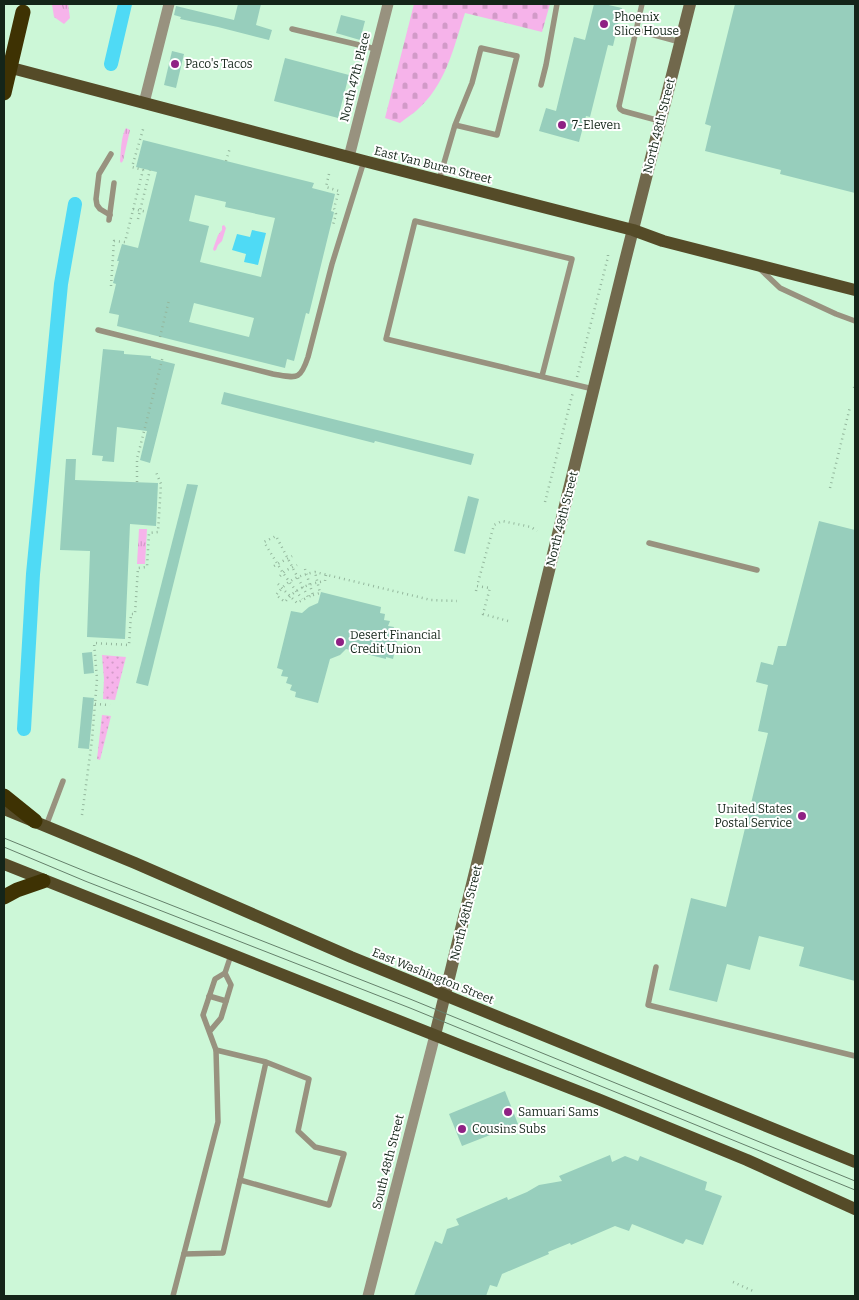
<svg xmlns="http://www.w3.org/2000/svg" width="859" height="1300" font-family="Bitter,serif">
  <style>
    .grass { fill: url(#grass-tufts) }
    .cemetery { fill: url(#cemetery-stones) }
    .park { fill: url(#park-dots) }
    .water { fill: #4fdaf5 }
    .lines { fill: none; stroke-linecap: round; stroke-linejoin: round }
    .canal { stroke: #4fdaf5; stroke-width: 14 }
    .building { fill: #97cebc; fill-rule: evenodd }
    .path { stroke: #94b79d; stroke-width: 2.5; stroke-dasharray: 1 4; stroke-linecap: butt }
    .lane { stroke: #98927f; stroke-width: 5.5 }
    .street { stroke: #98927f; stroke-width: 11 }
    .secondary { stroke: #71684c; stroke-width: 12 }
    .primary { stroke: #554b28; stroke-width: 12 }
    .highway { stroke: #3e3203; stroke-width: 15 }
    .tram { stroke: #64806b; stroke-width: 1 }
    .highway-bridge { stroke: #3e3203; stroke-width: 15 }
    .poi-dot { fill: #8f2184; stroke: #fff; stroke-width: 2 }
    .labels { text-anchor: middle; stroke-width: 4; stroke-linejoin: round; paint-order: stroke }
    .poi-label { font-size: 12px; fill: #142519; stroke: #fff; text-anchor: start }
    .street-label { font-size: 12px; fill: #142519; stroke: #fff }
  </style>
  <defs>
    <pattern id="grass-tufts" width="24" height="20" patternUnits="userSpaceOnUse" patternTransform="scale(1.25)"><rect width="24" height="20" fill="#f6b3ea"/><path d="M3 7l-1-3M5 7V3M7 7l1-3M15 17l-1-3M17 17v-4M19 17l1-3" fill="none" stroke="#d29ac8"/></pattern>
    <pattern id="cemetery-stones" width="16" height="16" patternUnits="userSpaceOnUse" patternTransform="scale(1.25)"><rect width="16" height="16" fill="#f6b3ea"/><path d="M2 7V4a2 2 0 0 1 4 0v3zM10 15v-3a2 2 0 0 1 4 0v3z" fill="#d29ac8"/></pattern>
    <pattern id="park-dots" width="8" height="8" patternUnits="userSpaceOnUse" patternTransform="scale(1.25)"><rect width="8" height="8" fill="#f6b3ea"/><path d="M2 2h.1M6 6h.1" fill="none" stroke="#d29ac8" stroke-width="1.8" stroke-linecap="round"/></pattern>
  </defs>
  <rect width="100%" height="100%" fill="#ccf7d7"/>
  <g class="grass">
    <polygon points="52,4 68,4 70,18 64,24 54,17"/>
    <path d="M 126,128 L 130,130 L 123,161 L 121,163 L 120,161 C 121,151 121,136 126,128 Z"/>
    <polygon points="224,225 226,228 222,241 218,245 216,250 214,251 213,249 218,235 222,230 222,226"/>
    <polygon points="139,529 147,529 145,564 137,564"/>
  </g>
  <path class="cemetery" d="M 414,4 L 550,4 L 542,32 L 465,13 C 453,49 446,85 416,111 C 411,115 405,119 400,123 L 385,118 Z"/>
  <g class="park">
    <polygon points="102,655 126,657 115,700 103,699 104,679"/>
    <polygon points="102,715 111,716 100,760 97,759"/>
  </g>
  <polygon class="water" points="252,230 266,233 258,265 244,262 246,254 232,250 237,234 250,237"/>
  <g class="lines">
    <g class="canal">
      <polyline points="111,64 125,4"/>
      <polyline points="24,729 33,574 61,284 75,204"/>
    </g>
  </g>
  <g class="building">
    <polygon points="238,4 261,4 256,25 272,30 269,40 218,27 180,19 181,17 174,15 176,6 234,20"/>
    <polygon points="594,4 604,4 622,8 613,46 608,45 590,117 586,116 579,142 539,131 546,108 556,111 574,37 585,40"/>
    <polygon points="735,4 855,4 855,193 780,174 781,170 705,151 711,126 705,124"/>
    <polygon points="341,15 365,21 360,40 336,33"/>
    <polygon points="172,51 184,54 176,88 164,85"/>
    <polygon points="285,58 349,75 338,118 274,101"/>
    <path d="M 143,140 L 314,183 L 312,188 L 335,194 L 331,211 L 334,212 L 309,314 L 306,313 L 294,361 L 287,359 L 285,368 L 117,326 L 119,315 L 109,313 L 116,284 L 113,283 L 119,261 L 117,261 L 122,244 L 138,248 L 157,172 L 136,167 ZM 195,195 L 226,202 L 225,207 L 275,218 L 261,277 L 200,262 L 209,226 L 189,221 ZM 194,303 L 254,318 L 249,337 L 189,322 Z"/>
    <polygon points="103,349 124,351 124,354 151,356 151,358 175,364 150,463 140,460 147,431 117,427 114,462 102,461 103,456 92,455"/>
    <polygon points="224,392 474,454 471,465 375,441 374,443 221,404"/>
    <polygon points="66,459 76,459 75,480 158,483 156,526 130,524 125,639 87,637 90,551 60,550"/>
    <polygon points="187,484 198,485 148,686 136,683"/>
    <polygon points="468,496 479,499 465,554 454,551"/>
    <polygon points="819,521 855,530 855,981 799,966 804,947 759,936 750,970 727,964 717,1002 669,990 691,898 726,907 768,733 758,731 768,685 756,682 761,662 773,665 778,646 786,646"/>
    <polygon points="321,592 381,607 380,613 385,614 384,620 390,621 388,626 394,627 392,634 398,636 393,659 386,657 386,659 346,649 340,655 330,659 318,703 295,697 296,692 290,690 292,685 286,683 288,677 281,676 283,670 277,668 291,611 302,613 309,607 318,603"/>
    <polygon points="92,652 94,673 84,674 82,653"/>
    <polygon points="83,697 94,698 89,749 78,748"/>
    <polygon points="505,1091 518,1124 462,1146 449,1114"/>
    <polygon points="610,1155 612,1162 625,1156 638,1161 640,1156 707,1182 705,1190 722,1196 703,1245 686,1239 683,1244 632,1224 629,1231 615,1226 571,1245 570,1243 548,1252 549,1254 502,1274 497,1287 490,1285 486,1296 414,1296 435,1241 442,1244 447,1229 459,1225 456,1219 507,1197 508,1200 527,1192 539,1185 562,1181 559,1176"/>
  </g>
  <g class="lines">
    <g class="path">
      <polyline points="226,161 230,148"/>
      <polyline points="329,174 326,187 339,191 334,208 336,214 333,225"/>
      <polyline points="133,209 147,212"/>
      <polyline points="138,219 150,170"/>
      <polyline points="111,286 114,241 125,242 143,170 132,167 144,126"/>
      <polyline points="160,337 169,300"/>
      <polyline points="577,377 608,257 608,251"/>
      <polyline points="854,388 855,383"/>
      <polyline points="137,482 137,459 163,356"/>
      <polyline points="830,488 850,407"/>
      <polyline points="545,502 573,392"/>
      <polyline points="274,566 292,556"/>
      <polyline points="305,569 313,595 308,597"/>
      <path d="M 326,575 L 325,581 C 308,584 296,588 285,602 L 276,595 C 288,580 297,576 315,572 L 431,600 L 457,601"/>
      <polyline points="280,576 285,571 297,565"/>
      <polyline points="278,584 297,603 308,597 276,536 264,542 283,573 302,599"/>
      <polyline points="476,591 477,586"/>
      <polyline points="313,595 320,593 315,572"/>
      <polyline points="508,621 483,614 490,588 477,586 494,525 502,521 531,527 537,531"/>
      <polyline points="95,704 110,705"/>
      <polyline points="82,815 92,740 97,679 94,643 129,645 131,614 135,614 138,568 147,567 149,533 158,532 161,484 156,472"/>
      <polyline points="733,1282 753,1291"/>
    </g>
    <g class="lane">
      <polyline points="642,4 619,106 620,109 623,111 660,121"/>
      <polyline points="292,29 376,49"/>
      <polyline points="636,30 680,42"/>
      <polyline points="541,85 546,65 557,4"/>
      <polyline points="439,180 455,125 472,83 481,48 517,56 497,135 455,125"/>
      <polyline points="110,215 100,209 97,205 96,199 99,174 111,154"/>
      <polyline points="109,220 114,183"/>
      <polyline points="760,269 780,288 836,314 855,321"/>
      <path d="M 98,330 L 273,374 C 297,378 300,381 308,357 L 332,264 L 364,161"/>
      <polyline points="542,376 572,259 415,221 386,339 593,389"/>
      <polyline points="649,543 757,570"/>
      <polyline points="46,826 63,781"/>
      <polyline points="656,967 648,1005 855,1056"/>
      <polyline points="225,973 231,955"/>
      <polyline points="209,996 226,1001"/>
      <polyline points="216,1050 266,1062 309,1079 298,1131 315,1147 344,1154 329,1205 240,1180 266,1062"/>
      <polyline points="184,1254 223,1253 240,1180"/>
      <polyline points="173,1296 218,1122 216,1050 203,1015 215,979 225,973 231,985 221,1018 210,1031"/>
    </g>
    <g class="street">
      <polyline points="144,103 169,4"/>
      <polyline points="349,157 388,4"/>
      <polyline points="368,1296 435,1035"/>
    </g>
    <polyline class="secondary" points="435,1035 625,261 690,4"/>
    <g class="primary">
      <polyline points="4,66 364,161 633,230 663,241 855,290"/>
      <polyline points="4,809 135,863 351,957 855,1162"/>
      <polyline points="4,864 462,1046 598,1099 747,1160 855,1209"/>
    </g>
    <g class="highway">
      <polyline points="4,796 35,821"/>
      <polyline points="4,897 17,890 43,881"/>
    </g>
    <g class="tram">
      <polyline points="4,838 87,872 410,999 855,1181"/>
      <polyline points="4,847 85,881 410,1008 855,1190"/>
    </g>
    <polyline class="highway-bridge" points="4,93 23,12"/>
  </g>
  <g class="poi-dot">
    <circle cx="604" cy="24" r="5"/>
    <circle cx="175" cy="64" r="5"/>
    <circle cx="562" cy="125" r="5"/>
    <circle cx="340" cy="642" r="5"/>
    <circle cx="802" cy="816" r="5"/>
    <circle cx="508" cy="1112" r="5"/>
    <circle cx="462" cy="1129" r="5"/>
  </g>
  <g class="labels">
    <g class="poi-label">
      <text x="614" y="21">Phoenix<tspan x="614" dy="14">Slice House</tspan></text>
      <text x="185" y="68">Paco's Tacos</text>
      <text x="572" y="129">7-Eleven</text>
      <text x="350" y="639">Desert Financial<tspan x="350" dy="14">Credit Union</tspan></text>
      <text x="792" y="813" text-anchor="end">United States<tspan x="792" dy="14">Postal Service</tspan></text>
      <text x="518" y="1116">Samuari Sams</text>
      <text x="472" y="1133">Cousins Subs</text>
    </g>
    <g class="street-label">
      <text transform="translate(355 77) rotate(-76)" y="4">North 47th Place</text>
      <text transform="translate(659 126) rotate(-76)" y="4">North 48th Street</text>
      <text transform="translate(433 165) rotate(14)" y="4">East Van Buren Street</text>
      <text transform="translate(562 519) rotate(-76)" y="4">North 48th Street</text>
      <text transform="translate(466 913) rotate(-76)" y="4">North 48th Street</text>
      <text transform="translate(433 976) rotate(22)" y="4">East Washington Street</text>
      <text transform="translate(388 1162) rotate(-76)" y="4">South 48th Street</text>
    </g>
  </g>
  <rect width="859" height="1300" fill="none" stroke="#142519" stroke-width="10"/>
</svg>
